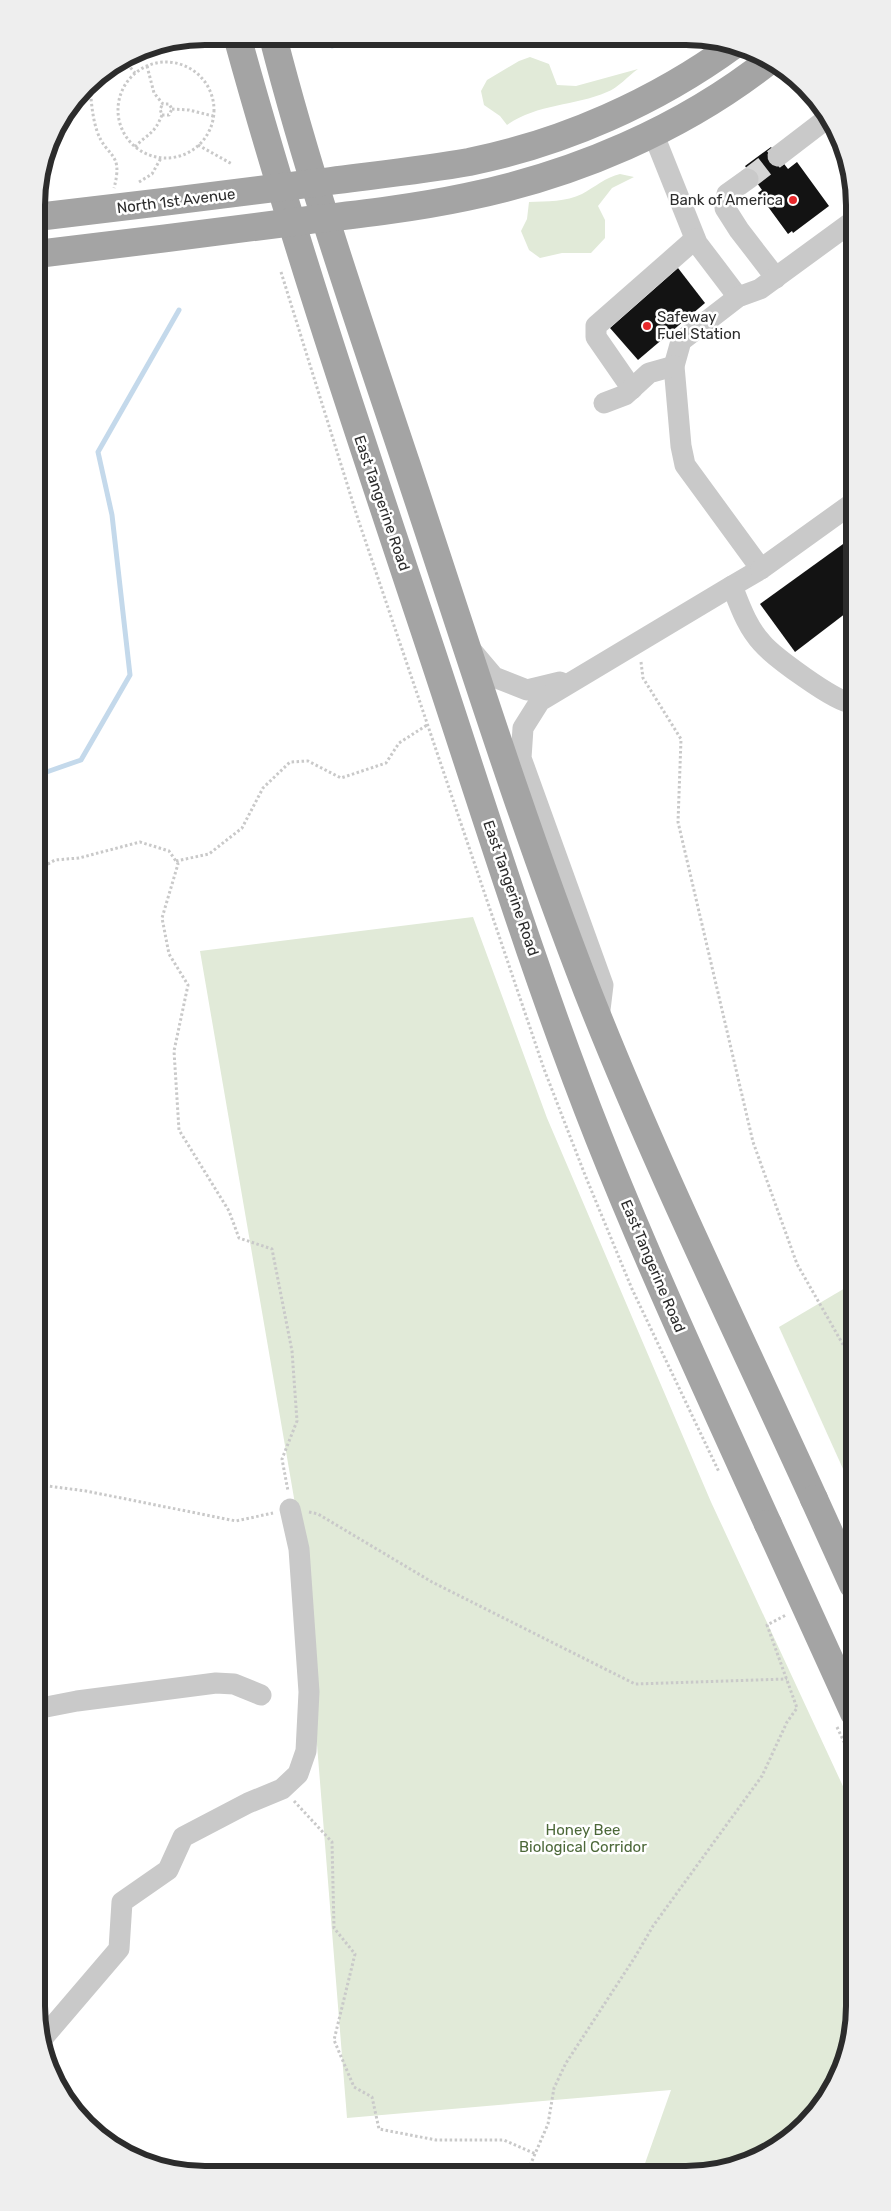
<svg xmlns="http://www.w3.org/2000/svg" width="891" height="2211" font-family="Rubik,sans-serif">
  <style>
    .green { fill: #e1ead8 }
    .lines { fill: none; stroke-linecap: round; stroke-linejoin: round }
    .stream { stroke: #c4d9eb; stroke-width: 5 }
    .building { fill: #131313 }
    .minor-tunnel { stroke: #d5d5d5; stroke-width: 21; stroke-dasharray: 21 11; stroke-linecap: butt }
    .path { stroke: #c9c9c9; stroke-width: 3; stroke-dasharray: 2.5 2.5; stroke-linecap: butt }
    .minor { stroke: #c9c9c9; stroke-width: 21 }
    .major { stroke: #a4a4a4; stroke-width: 28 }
    .path-bridge { stroke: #c9c9c9; stroke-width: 3; stroke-dasharray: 2.5 2.5; stroke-linecap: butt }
    .major-bridge { stroke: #a4a4a4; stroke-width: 28 }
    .poi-dot { fill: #e8282b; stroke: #fff; stroke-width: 2 }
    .labels { text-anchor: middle; stroke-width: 5; stroke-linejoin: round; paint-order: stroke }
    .poi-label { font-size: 15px; fill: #2c2c2c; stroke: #fff; text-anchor: end }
    .street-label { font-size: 15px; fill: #2c2c2c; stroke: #fff }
    .park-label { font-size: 15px; fill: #4c6839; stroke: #fff }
    .rim { fill: none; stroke: #2c2c2c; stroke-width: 6 }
  </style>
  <rect width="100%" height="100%" fill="#fff"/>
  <g class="green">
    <path d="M 530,57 L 549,64 L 557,85 L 576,86 L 638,69 C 628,76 618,88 607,92 C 575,106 536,104 507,125 L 500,116 L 484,105 L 481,91 L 487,80 L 519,61 Z"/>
    <path d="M 620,174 L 634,177 L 612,188 L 598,206 L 605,220 L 605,238 L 591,253 L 562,253 L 540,258 L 529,250 L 521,231 L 527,219 L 529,202 C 547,201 566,202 582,194 C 595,187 606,177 620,174 Z"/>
    <polygon points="473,917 547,1118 711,1502 854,1810 854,2017 842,2070 813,2117 771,2152 729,2169 643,2169 671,2090 347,2118 300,1533 200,951"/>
    <polygon points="852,1284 853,1491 779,1327"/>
  </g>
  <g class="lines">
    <g class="stream">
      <polyline points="331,37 332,46"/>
      <polyline points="38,775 81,760 130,675 112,515 98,452 179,310"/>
      <polyline points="741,2164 803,2119 826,2097"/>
    </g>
  </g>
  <g class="building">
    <polygon points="771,147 788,169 797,162 829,206 793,233 792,231 788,234 758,193 762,190 745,166"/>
    <polygon points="678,268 705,303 638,360 610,328"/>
    <polygon points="850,539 850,610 795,652 760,604"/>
  </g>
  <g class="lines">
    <polyline class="minor-tunnel" points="748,179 778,156"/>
    <g class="path">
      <polyline points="124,60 135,73"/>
      <circle cx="166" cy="110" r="48"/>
      <polyline points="147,66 154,93 163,104 169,104 172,109"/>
      <path d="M 90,84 C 91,99 92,116 97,131 C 106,158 124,151 114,188"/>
      <polyline points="172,109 189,110 213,116"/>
      <polyline points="162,115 169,115 172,109"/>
      <polyline points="198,145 232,164"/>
      <path d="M 135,147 C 148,133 154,135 162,115 L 160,109 L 163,104"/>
      <polyline points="139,182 152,174 161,158"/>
      <polyline points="281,272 358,519 544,1069 585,1175 632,1289 719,1472"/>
      <polyline points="641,662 643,678 681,739 678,822 753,1142 797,1264 853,1362"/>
      <polyline points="176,861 209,854 242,828 263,788 290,762 308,761 341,778 386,763 399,743 427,725"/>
      <polyline points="39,869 55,860 79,858 140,842 169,851 178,864 162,918 169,954 188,985 174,1051 179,1130 229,1211 239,1238 272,1249 292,1351 297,1421 282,1459 288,1491"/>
      <polyline points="40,1485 86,1491 236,1521 273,1513"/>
      <polyline points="309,1512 318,1514 432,1582 635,1684 787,1679"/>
      <polyline points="294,1801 332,1842 334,1928 355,1954 334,2040 354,2087 372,2097 379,2129 436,2140 504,2140 536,2154"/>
      <polyline points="528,2170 548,2124 554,2088 566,2063 635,1957 653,1926 762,1776 787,1722 797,1708 767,1625 786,1615"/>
    </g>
    <g class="minor">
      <polyline points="653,133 697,243 738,297"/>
      <polyline points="778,156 825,120"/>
      <polyline points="748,179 727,194 725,208 739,230 776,278"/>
      <path d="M 849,224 L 760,289 L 738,297 L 681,341 L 674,366 L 681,446 L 685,465 L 761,569 L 732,586 C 740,606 747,627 762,643 C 773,656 835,702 851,703"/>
      <polyline points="632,389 596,337 596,326 695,239"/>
      <polyline points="604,403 625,395 649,373 674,366"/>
      <polyline points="761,569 850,505"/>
      <polyline points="472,651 494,677 527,690 560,682"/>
      <polyline points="599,1018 603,985 521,758 523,728 540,701 732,586"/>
      <polyline points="41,1708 77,1701 216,1683 234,1684 261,1695"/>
      <polyline points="42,2039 119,1949 122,1902 168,1870 183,1837 248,1803 282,1789 298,1774 306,1751 309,1692 299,1549 290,1509"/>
    </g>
    <g class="major">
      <path d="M 237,36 C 290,228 353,416 416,605 C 476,783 530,964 599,1138 C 651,1269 710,1396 768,1524"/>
      <path d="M 273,37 C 310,181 359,322 406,463 C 465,640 520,817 587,990 C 655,1163 737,1330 814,1499"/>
      <path d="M 37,217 C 130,206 222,195 315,183 C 366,176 418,171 469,162 C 563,143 656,102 734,45"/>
      <path d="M 37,254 C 128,243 218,232 309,220 C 361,214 414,208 466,197 C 574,175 683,129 770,60"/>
    </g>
    <polyline class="path-bridge" points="837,1727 854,1763"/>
    <g class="major-bridge">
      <polyline points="814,1499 853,1585"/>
      <polyline points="768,1524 854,1713"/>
    </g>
  </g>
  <g class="poi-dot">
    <circle cx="793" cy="200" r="5"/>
    <circle cx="647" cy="326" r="5"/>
  </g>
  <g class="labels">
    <g class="poi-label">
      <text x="783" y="205">Bank of America</text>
      <text x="657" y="322" text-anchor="start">Safeway<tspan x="657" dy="17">Fuel Station</tspan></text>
    </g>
    <g class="street-label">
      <text transform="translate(176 201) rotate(-7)" y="5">North 1st Avenue</text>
      <text transform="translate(382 503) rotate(71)" y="5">East Tangerine Road</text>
      <text transform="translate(511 888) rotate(71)" y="5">East Tangerine Road</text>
      <text transform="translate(653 1266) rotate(67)" y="5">East Tangerine Road</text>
    </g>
    <g class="park-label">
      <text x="583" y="1835">Honey Bee<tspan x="583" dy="17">Biological Corridor</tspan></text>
    </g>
  </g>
  <path d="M0 0H891V2211H0ZM205 45H686A160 160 0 0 1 846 205V2006A160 160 0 0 1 686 2166H205A160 160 0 0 1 45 2006V205A160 160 0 0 1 205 45Z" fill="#eee" fill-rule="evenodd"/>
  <path class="rim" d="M205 45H686A160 160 0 0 1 846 205V2006A160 160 0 0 1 686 2166H205A160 160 0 0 1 45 2006V205A160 160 0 0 1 205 45Z"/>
</svg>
